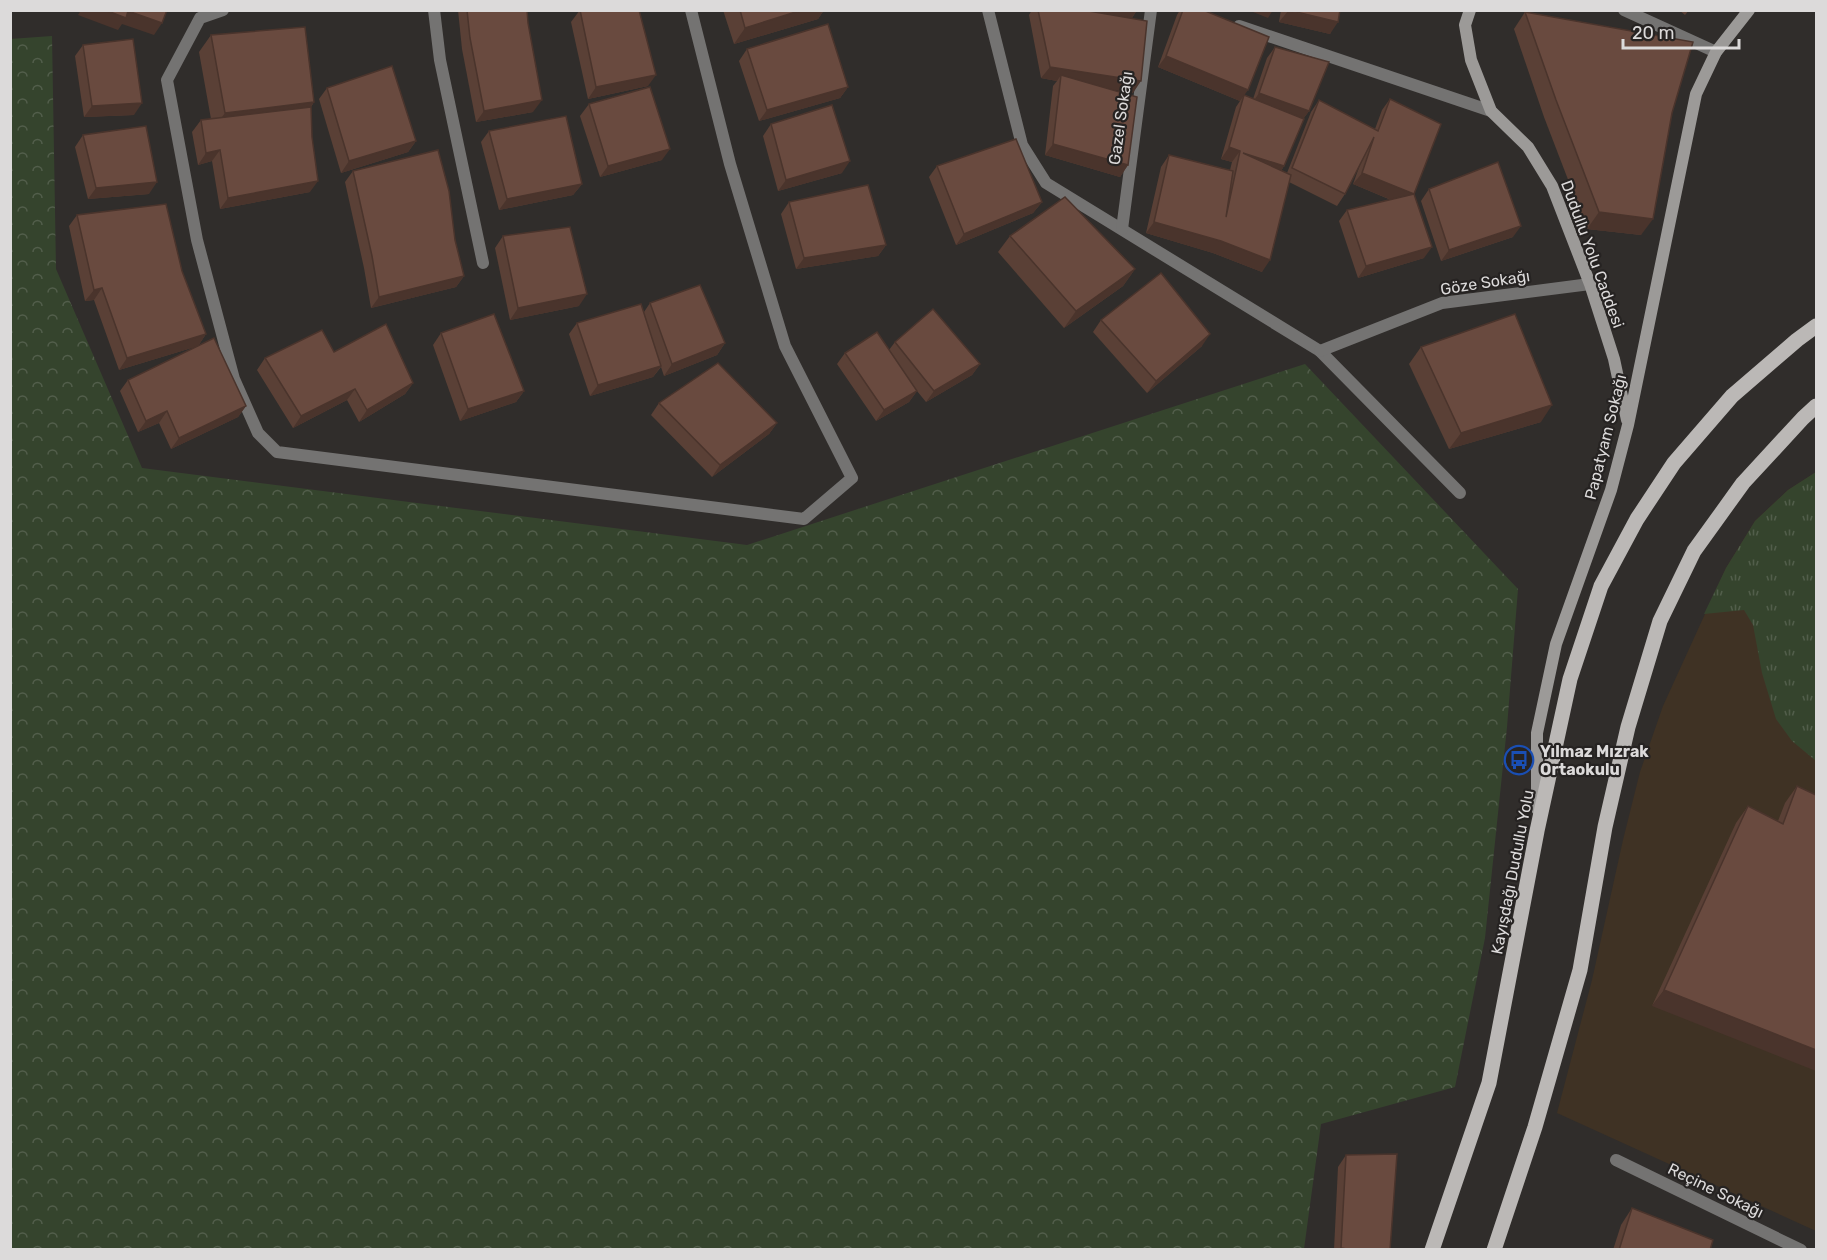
<svg xmlns="http://www.w3.org/2000/svg" width="1827" height="1260" font-family="Rubik,sans-serif">
  <style>
    .education { fill: #3f3224 }
    .grass { fill: url(#grass-tufts) }
    .forest { fill: url(#forest-crowns) }
    .lines { fill: none; stroke-linecap: round; stroke-linejoin: round }
    .lane { stroke: #747372; stroke-width: 12 }
    .street { stroke: #747372; stroke-width: 12 }
    .secondary { stroke: #9c9a98; stroke-width: 12 }
    .primary { stroke: #bbb8b6; stroke-width: 15 }
    .wall { fill: #5a4036 }
    .shaded-wall { fill: #4a342c }
    .building { fill: #694a3f; stroke: #4a342c; stroke-width: 1.5 }
    .labels { text-anchor: middle; stroke-width: 4.5; stroke-linejoin: round; paint-order: stroke }
    .street-label { font-size: 16px; fill: #dcdada; stroke: #262322 }
    .poi-label { font-size: 16px; font-weight: bold; fill: #dcdada; stroke: #262322; text-anchor: start }
  </style>
  <defs>
    <pattern id="grass-tufts" width="24" height="20" patternUnits="userSpaceOnUse" patternTransform="scale(1.5)"><rect width="24" height="20" fill="#35442d"/><path d="M3 7l-1-3M5 7V3M7 7l1-3M15 17l-1-3M17 17v-4M19 17l1-3" fill="none" stroke="#525e4b"/></pattern>
    <pattern id="forest-crowns" width="20" height="18" patternUnits="userSpaceOnUse" patternTransform="scale(1.5)"><rect width="20" height="18" fill="#35442d"/><path d="M2 6a3 3 0 1 1 6 0M12 15a3 3 0 1 1 6 0" fill="none" stroke="#525e4b"/></pattern>
  </defs>
  <rect width="100%" height="100%" fill="#302d2b"/>
  <polygon class="education" points="1816,472 1816,1231 1557,1113 1592,980 1623,840 1640,772 1663,706 1726,568 1755,521 1788,490"/>
  <polygon class="grass" points="1816,472 1816,761 1792,741 1776,719 1762,673 1753,625 1744,610 1704,614 1726,568 1755,521 1788,490"/>
  <polygon class="forest" points="52,36 56,269 142,468 747,545 1305,364 1518,589 1507,727 1485,938 1455,1087 1321,1124 1304,1249 11,1249 10,39"/>
  <g class="lines">
    <polyline class="lane" points="434,10 440,60 483,263"/>
    <g class="street">
      <polyline points="223,10 200,18 167,80 197,240 234,379 258,433 277,452 804,519 852,478 785,346 730,164 691,10"/>
      <polyline points="988,10 1022,145 1046,183 1320,351 1460,493"/>
      <polyline points="1624,10 1716,52"/>
      <polyline points="1239,26 1491,111"/>
      <polyline points="1122,229 1151,10"/>
      <polyline points="1320,351 1442,303 1590,284"/>
      <polyline points="1616,1160 1801,1250"/>
    </g>
    <g class="secondary">
      <polyline points="1470,10 1465,25 1471,60 1491,111 1528,147 1552,186 1590,284 1614,359 1627,420"/>
      <polyline points="1537,809 1537,733 1556,644 1611,490 1628,425 1696,94 1716,52 1749,10"/>
    </g>
    <g class="primary">
      <polyline points="1432,1250 1489,1083 1537,831 1570,679 1601,586 1637,519 1674,463 1732,396 1797,340 1816,326"/>
      <polyline points="1494,1250 1535,1127 1580,970 1605,827 1628,727 1660,621 1694,551 1743,483 1803,418 1816,406"/>
    </g>
  </g>
  <g class="wall">
    <polygon points="458,10 527,10 533,112 476,122 462,49"/>
    <polygon points="580,10 648,86 588,99 571,22"/>
    <polygon points="723,10 824,10 818,19 734,44"/>
    <polygon points="1032,10 1137,10 1132,18 1133,93 1106,88 1128,165 1120,177 1045,155 1053,86 1057,81 1041,78 1029,15"/>
    <polygon points="1180,10 1203,10 1244,95 1253,99 1267,58 1275,47 1309,111 1303,119 1284,166 1281,171 1287,173 1311,112 1319,100 1375,129 1382,110 1390,99 1414,194 1424,258 1358,278 1339,221 1347,210 1391,200 1353,184 1361,162 1345,194 1337,206 1289,182 1262,272 1213,253 1146,233 1161,167 1169,155 1230,170 1232,162 1221,159 1236,107 1240,101 1158,67 1177,15"/>
    <polygon points="1281,10 1340,10 1330,34 1279,22"/>
    <polygon points="1679,10 1689,10 1685,15"/>
    <polygon points="1525,12 1672,113 1641,235 1587,229 1544,117 1514,29"/>
    <polygon points="211,35 314,102 311,107 310,192 220,209 212,161 198,165 192,132 201,120 211,119 199,52"/>
    <polygon points="83,45 134,115 84,117 75,56"/>
    <polygon points="747,49 848,87 840,98 759,121 739,61"/>
    <polygon points="327,88 416,141 408,152 341,173 319,99"/>
    <polygon points="589,104 662,160 600,177 580,116"/>
    <polygon points="771,124 842,173 778,191 763,136"/>
    <polygon points="489,131 582,184 573,195 499,210 481,142"/>
    <polygon points="83,135 149,194 88,199 75,147"/>
    <polygon points="937,166 1042,202 1033,213 956,245 929,177"/>
    <polygon points="353,171 455,240 464,276 456,287 371,308 364,268 345,182"/>
    <polygon points="1429,189 1513,237 1441,261 1421,201"/>
    <polygon points="789,202 886,245 878,256 796,269 781,214"/>
    <polygon points="77,215 206,334 198,346 119,370 94,300 85,301 69,226"/>
    <polygon points="503,236 579,306 510,320 495,248"/>
    <polygon points="1010,236 1135,269 1123,286 1064,328 998,252"/>
    <polygon points="650,303 725,343 717,355 664,376 661,367 653,377 590,396 569,334 577,323 644,312"/>
    <polygon points="1101,320 1202,346 1147,393 1093,332"/>
    <polygon points="441,333 524,391 516,402 460,421 433,345"/>
    <polygon points="895,342 980,364 972,375 926,402 917,391 909,402 876,421 837,364 845,353 889,350"/>
    <polygon points="1421,347 1541,422 1449,449 1409,364"/>
    <polygon points="334,352 413,383 405,394 359,422 347,400 293,428 257,370 265,358"/>
    <polygon points="128,380 246,406 238,417 171,449 159,423 138,432 120,391"/>
    <polygon points="659,403 777,423 769,434 712,477 651,415"/>
    <polygon points="1797,786 1816,795 1652,1006 1736,823 1748,806 1778,821 1785,803"/>
    <polygon points="1346,1155 1390,1250 1334,1250 1338,1167"/>
    <polygon points="1632,1208 1710,1250 1613,1250 1621,1225"/>
  </g>
  <g class="shaded-wall">
    <polygon points="81,10 128,11 162,23 154,35 122,24 118,30 78,15"/>
    <polygon points="802,10 824,10 818,19 734,44 745,28"/>
    <polygon points="1064,10 1137,10 1130,21"/>
    <polygon points="1248,10 1273,10 1268,18"/>
    <polygon points="1288,11 1338,22 1330,34 1279,22"/>
    <polygon points="1166,56 1248,90 1240,101 1158,67"/>
    <polygon points="1050,67 1141,81 1133,93 1060,81 1061,75 1057,81 1041,78"/>
    <polygon points="656,75 648,86 588,99 596,87"/>
    <polygon points="848,87 840,98 759,121 767,110"/>
    <polygon points="1259,93 1309,111 1301,122 1251,105"/>
    <polygon points="542,100 533,112 476,122 484,111"/>
    <polygon points="314,102 303,119 213,129 225,113"/>
    <polygon points="142,103 134,115 84,117 92,106"/>
    <polygon points="416,141 408,152 341,173 349,161"/>
    <polygon points="1053,144 1128,165 1120,177 1045,155"/>
    <polygon points="1229,147 1240,151 1232,162 1221,159"/>
    <polygon points="670,149 662,160 600,177 608,166"/>
    <polygon points="220,150 212,161 198,165 206,153"/>
    <polygon points="1243,153 1284,166 1276,178"/>
    <polygon points="850,161 842,173 778,191 786,180"/>
    <polygon points="1362,173 1414,194 1406,206 1353,184"/>
    <polygon points="318,181 310,192 220,209 228,198"/>
    <polygon points="157,182 149,194 88,199 96,188"/>
    <polygon points="582,184 573,195 499,210 507,199"/>
    <polygon points="1042,202 1033,213 956,245 964,234"/>
    <polygon points="1599,212 1653,219 1641,235 1587,229"/>
    <polygon points="1154,222 1221,241 1270,260 1262,272 1213,253 1146,233"/>
    <polygon points="1521,226 1513,237 1441,261 1449,250"/>
    <polygon points="886,245 878,256 796,269 804,258"/>
    <polygon points="1432,247 1424,258 1358,278 1366,266"/>
    <polygon points="1135,269 1123,286 1064,328 1076,311"/>
    <polygon points="464,276 456,287 371,308 379,297"/>
    <polygon points="102,288 94,300 85,301 94,290"/>
    <polygon points="587,294 579,306 510,320 518,308"/>
    <polygon points="206,334 198,346 119,370 127,358"/>
    <polygon points="1210,334 1202,346 1147,393 1156,381"/>
    <polygon points="725,343 717,355 664,376 672,364"/>
    <polygon points="980,364 972,375 926,402 934,391"/>
    <polygon points="661,366 653,377 590,396 598,385"/>
    <polygon points="413,383 405,394 359,422 367,410"/>
    <polygon points="355,389 347,400 293,428 301,416"/>
    <polygon points="524,391 516,402 460,421 468,409"/>
    <polygon points="917,391 909,402 876,421 884,410"/>
    <polygon points="1552,405 1541,422 1449,449 1461,433"/>
    <polygon points="246,406 238,417 171,449 179,438"/>
    <polygon points="167,411 159,423 138,432 146,421"/>
    <polygon points="777,423 769,434 712,477 720,465"/>
    <polygon points="1664,990 1816,1050 1816,1071 1652,1006"/>
  </g>
  <g class="building">
    <polygon points="105,10 167,10 162,23 128,11 126,18"/>
    <polygon points="467,10 527,10 528,23 542,100 484,111 470,38"/>
    <polygon points="580,10 639,10 656,75 596,87"/>
    <polygon points="740,10 802,10 745,28"/>
    <polygon points="1038,10 1083,10 1147,21 1141,81 1050,67"/>
    <polygon points="1183,10 1203,10 1269,37 1248,90 1166,56"/>
    <polygon points="1288,10 1340,10 1338,22"/>
    <polygon points="1525,12 1693,42 1672,113 1653,219 1599,212 1556,100"/>
    <polygon points="828,24 848,87 767,110 747,49"/>
    <polygon points="305,27 314,102 225,113 211,35"/>
    <polygon points="133,39 142,103 92,106 83,45"/>
    <polygon points="1275,47 1329,62 1309,111 1259,93"/>
    <polygon points="392,66 416,141 349,161 327,88"/>
    <polygon points="1061,75 1137,97 1128,165 1053,144"/>
    <polygon points="650,87 670,149 608,166 589,104"/>
    <polygon points="1244,95 1304,119 1284,166 1243,153 1291,175 1270,260 1221,241 1154,222 1169,155 1233,171 1226,217 1240,151 1229,147"/>
    <polygon points="1390,99 1441,124 1414,194 1362,173 1374,137 1345,194 1292,168 1319,100 1378,131"/>
    <polygon points="832,105 850,161 786,180 771,124"/>
    <polygon points="311,107 312,137 318,181 228,198 220,150 206,153 201,120"/>
    <polygon points="566,116 582,184 507,199 489,131"/>
    <polygon points="146,126 157,182 96,188 83,135"/>
    <polygon points="1016,139 1042,202 964,234 937,166"/>
    <polygon points="438,150 449,191 455,240 464,276 379,297 372,256 353,171"/>
    <polygon points="1498,162 1521,226 1449,250 1429,189"/>
    <polygon points="868,185 886,245 804,258 789,202"/>
    <polygon points="1414,194 1432,247 1366,266 1347,210"/>
    <polygon points="1065,197 1135,269 1076,311 1010,236"/>
    <polygon points="166,204 182,271 206,334 127,358 102,288 94,290 77,215"/>
    <polygon points="570,227 587,294 518,308 503,236"/>
    <polygon points="1161,273 1210,334 1156,381 1101,320"/>
    <polygon points="700,285 725,343 672,364 650,303"/>
    <polygon points="641,304 661,366 598,385 577,323"/>
    <polygon points="933,309 980,364 934,391 895,342"/>
    <polygon points="494,314 524,391 468,409 441,333"/>
    <polygon points="1515,314 1552,405 1461,433 1421,347"/>
    <polygon points="386,324 413,383 367,410 355,389 301,416 265,358 322,330 334,352"/>
    <polygon points="877,332 917,391 884,410 845,353"/>
    <polygon points="214,338 246,406 179,438 167,411 146,421 128,380"/>
    <polygon points="718,363 777,423 720,465 659,403"/>
    <polygon points="1797,786 1816,795 1816,1050 1664,990 1748,806 1783,824"/>
    <polygon points="1397,1154 1390,1250 1352,1250 1341,1248 1346,1155"/>
    <polygon points="1632,1208 1713,1240 1710,1250 1619,1250"/>
  </g>
  <defs>
    <g id="bus-ring" transform="scale(1.5)"><circle r="9.5" fill="#262322" stroke="#1a4fb4" stroke-width="1.5"/><path d="M-5-6H5V4H4V6H2V4H-2V6H-4V4H-5ZM-3.5-4V0h7V-4ZM-3.5 1.2v1.5H-2V1.2ZM2 1.2v1.5H3.5V1.2Z" fill="#1a4fb4"/></g>
  </defs>
  <g fill-rule="evenodd">
    <use href="#bus-ring" x="1519" y="760"/>
  </g>
  <g class="labels">
    <g class="street-label">
      <text transform="translate(1120 118) rotate(-82)" y="6">Gazel Sokağı</text>
      <text transform="translate(1593 254) rotate(70)" y="6">Dudullu Yolu Caddesi</text>
      <text transform="translate(1485 282) rotate(-9)" y="6">Göze Sokağı</text>
      <text transform="translate(1605 437) rotate(-76)" y="6">Papatyam Sokağı</text>
      <text transform="translate(1512 872) rotate(-79)" y="6">Kayışdağı Dudullu Yolu</text>
      <text transform="translate(1716 1190) rotate(26)" y="6">Reçine Sokağı</text>
    </g>
    <g class="poi-label">
      <text x="1540" y="757">Yılmaz Mızrak<tspan x="1540" dy="18">Ortaokulu</tspan></text>
    </g>
  </g>
  <rect width="1827" height="1260" fill="none" stroke="#dcdada" stroke-width="24"/>
  <path d="M1623 39v9h116v-9" fill="none" stroke="#dcdada" stroke-width="3"/>
  <text x="1632" y="39" font-size="18" fill="#dcdada" stroke="#262322" stroke-width="4.5" paint-order="stroke">20 m</text>
</svg>
